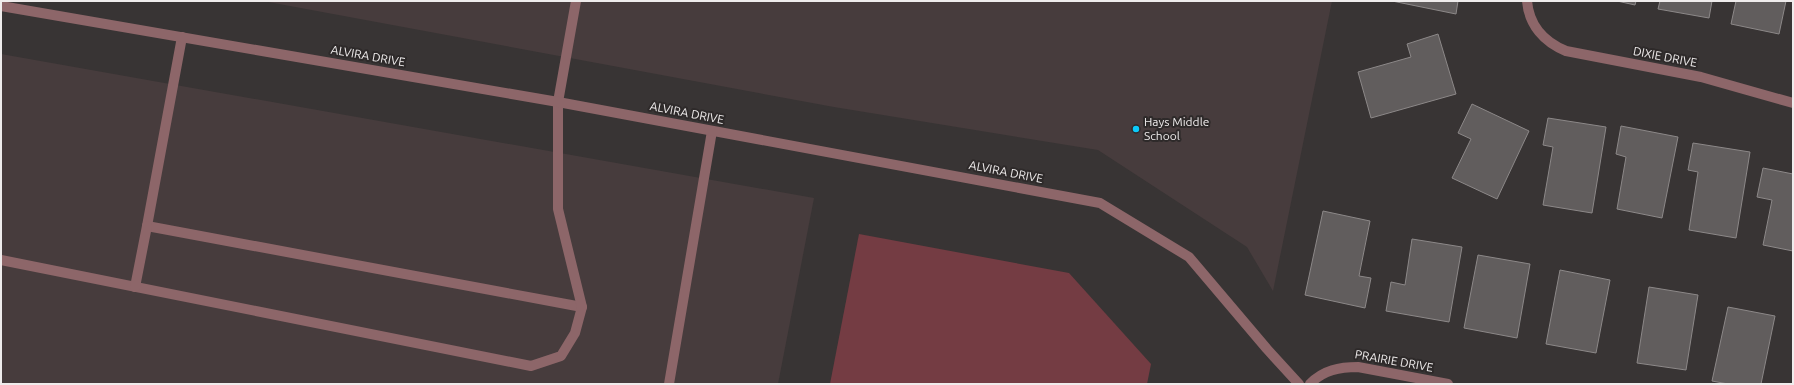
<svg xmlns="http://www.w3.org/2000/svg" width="1794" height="385" font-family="Ubuntu,sans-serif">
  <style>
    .built { fill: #473c3d }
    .green { fill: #743c43 }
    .building { fill: #615d5d; stroke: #8c8888 }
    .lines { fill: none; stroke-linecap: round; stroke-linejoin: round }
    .service { stroke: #8d6669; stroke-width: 10 }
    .minor { stroke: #8d6669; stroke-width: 10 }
    .poi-dot { fill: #0bcafa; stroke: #2e2a2a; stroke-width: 1.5 }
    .labels { text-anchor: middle; stroke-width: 4; stroke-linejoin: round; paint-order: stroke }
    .street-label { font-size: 12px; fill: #efecec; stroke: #2e2a2a }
    .poi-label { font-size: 12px; fill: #efecec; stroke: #2e2a2a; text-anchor: start }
  </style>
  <rect width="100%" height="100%" fill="#383434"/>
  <g class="built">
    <polygon points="263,1 1332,1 1273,291 1247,247 1098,150 834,107"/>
    <polygon points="1,54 814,198 778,384 1,384"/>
  </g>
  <polygon class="green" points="859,234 1069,273 1151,364 1147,384 830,384"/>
  <g class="building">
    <polygon points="1392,1 1458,1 1456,14"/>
    <polygon points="1617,1 1636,1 1635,5"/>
    <polygon points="1660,1 1712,1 1709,18 1658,9"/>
    <polygon points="1736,1 1786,1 1779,34 1731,24"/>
    <polygon points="1438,34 1456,94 1371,118 1358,72 1411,57 1407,44"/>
    <polygon points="1472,104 1529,131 1497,199 1452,178 1471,139 1458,133"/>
    <polygon points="1548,118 1606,127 1592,213 1543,205 1553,147 1543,145"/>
    <polygon points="1621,126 1678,137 1662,218 1617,209 1626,157 1616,154"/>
    <polygon points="1693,143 1750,152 1736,238 1689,230 1698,172 1688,170"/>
    <polygon points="1763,168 1793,174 1793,251 1763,245 1772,200 1757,197"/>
    <polygon points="1323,211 1370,221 1359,276 1371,278 1365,308 1305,295"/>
    <polygon points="1412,239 1462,247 1449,322 1386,311 1391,282 1405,285"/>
    <polygon points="1478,255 1530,264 1517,338 1464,328"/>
    <polygon points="1560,270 1610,280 1596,353 1546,344"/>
    <polygon points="1649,287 1698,295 1686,370 1637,363"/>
    <polygon points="1728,307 1775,316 1761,384 1728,384 1712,381"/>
  </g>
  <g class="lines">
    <g class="service">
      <polyline points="182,37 147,226 582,307"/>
      <polyline points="1,260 531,366 561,356 575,333 582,307 558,209 558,102 576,1"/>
      <polyline points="135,287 147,226"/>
      <polyline points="669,384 712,131"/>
    </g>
    <g class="minor">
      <path d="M 1527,1 C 1529,25 1544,42 1566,51 L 1701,77 L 1793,103"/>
      <polyline points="1,6 558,102 1100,203 1189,257 1267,349 1299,384"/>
      <path d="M 1310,384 C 1323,370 1340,367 1358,367 L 1448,384"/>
    </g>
  </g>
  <circle class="poi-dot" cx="1136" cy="129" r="4"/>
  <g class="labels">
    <g class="street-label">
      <text transform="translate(368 56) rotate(10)" y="4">ALVIRA DRIVE</text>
      <text transform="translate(1665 57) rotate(11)" y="4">DIXIE DRIVE</text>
      <text transform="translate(687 113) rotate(11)" y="4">ALVIRA DRIVE</text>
      <text transform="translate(1006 172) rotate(11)" y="4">ALVIRA DRIVE</text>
      <text transform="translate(1394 361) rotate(10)" y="4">PRAIRIE DRIVE</text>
    </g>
    <g class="poi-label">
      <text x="1144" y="126">Hays Middle<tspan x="1144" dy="14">School</tspan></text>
    </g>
  </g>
  <rect width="1794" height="385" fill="none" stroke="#efecec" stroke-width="4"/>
</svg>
